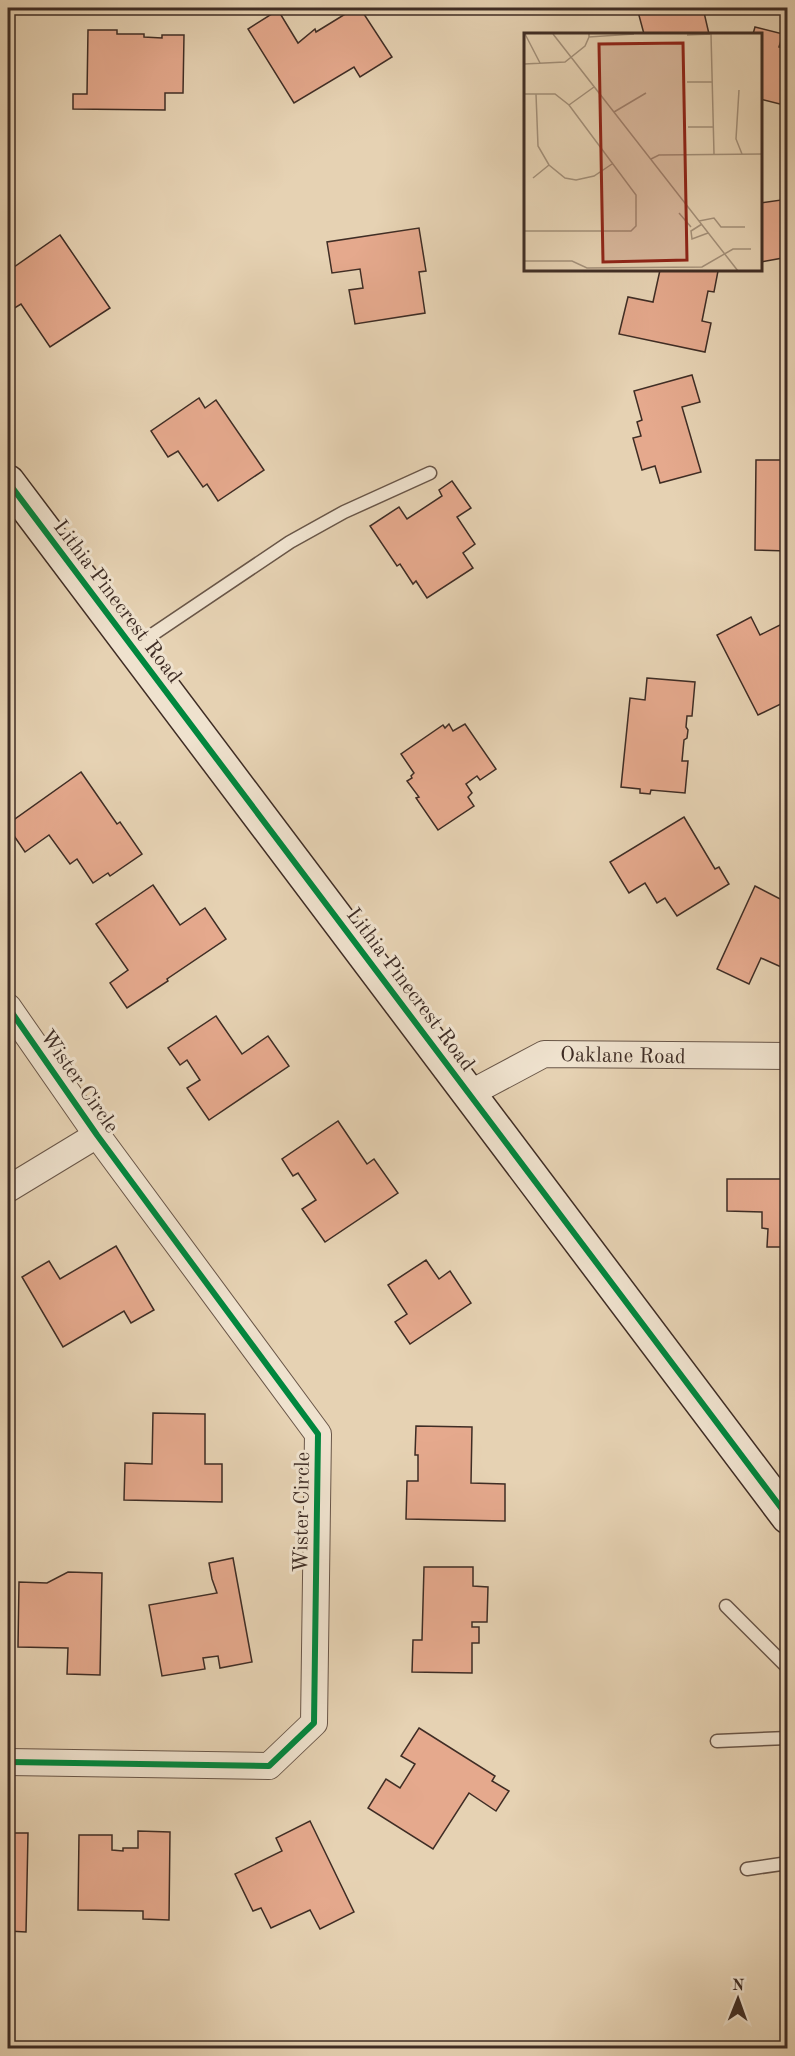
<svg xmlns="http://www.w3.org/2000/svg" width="795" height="2056" font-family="'Old Standard TT',serif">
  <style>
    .building { fill: #e5a98d; stroke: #3f2d25; stroke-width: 1.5 }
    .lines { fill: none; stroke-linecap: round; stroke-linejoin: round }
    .lane-casing { stroke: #695648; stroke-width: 15 }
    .street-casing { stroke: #695648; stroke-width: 28 }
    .secondary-casing { stroke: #3f2d25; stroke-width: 36 }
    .lane { stroke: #efe2ce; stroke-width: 12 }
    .street { stroke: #efe2ce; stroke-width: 26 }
    .secondary { stroke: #efe2ce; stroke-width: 33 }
    .cycleway-casing { stroke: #efe2ce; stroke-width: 10 }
    .cycleway { stroke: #00873e; stroke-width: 6 }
    .labels { text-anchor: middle; stroke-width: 6; stroke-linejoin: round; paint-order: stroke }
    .street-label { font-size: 21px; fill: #3f2d25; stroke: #efe2ce }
    .inset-road { fill: none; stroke: #a3907a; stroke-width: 1.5 }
    .view { fill: #8f2418; fill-opacity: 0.15; stroke: #8f2418; stroke-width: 3 }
    .inset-edge { fill: none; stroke: #3f2d25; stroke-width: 3 }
  </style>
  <rect width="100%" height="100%" fill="#e6d2b3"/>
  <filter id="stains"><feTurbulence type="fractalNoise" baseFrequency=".00333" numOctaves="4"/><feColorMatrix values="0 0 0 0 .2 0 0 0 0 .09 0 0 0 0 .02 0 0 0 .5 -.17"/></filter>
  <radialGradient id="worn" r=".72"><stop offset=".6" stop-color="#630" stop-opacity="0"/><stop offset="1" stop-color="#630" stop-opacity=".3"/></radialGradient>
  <g class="building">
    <polygon points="355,8 360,8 392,57 360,77 354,67 294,103 248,29 278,10 298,43 315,29 316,32"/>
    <polygon points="637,8 703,8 709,34 644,34"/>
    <polygon points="755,27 783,34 779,47 788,49 788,106 760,99 760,34 753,34"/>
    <polygon points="88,30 117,30 117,34 144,34 144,37 162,38 162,35 184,35 183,93 165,93 165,110 73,109 73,94 87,94"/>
    <polygon points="781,200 782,205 788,204 788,257 760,262 760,203"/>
    <polygon points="419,228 426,271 419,272 425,313 355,324 349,290 363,288 360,269 332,273 327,242"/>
    <polygon points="60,235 110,308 50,347 21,304 8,312 8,258 14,267"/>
    <polygon points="660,270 718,271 714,292 708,291 702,321 711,323 705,352 619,334 628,297 653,302"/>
    <polygon points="692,375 700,402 682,407 701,472 660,483 655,466 642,470 633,438 641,436 637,422 642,420 634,391"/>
    <polygon points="199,398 205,408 216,400 264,470 218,501 207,484 203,487 178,451 168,457 151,431"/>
    <polygon points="756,460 786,460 788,551 755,550"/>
    <polygon points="452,481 471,508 457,517 475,544 463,553 473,568 427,598 416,581 413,584 400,564 397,566 370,526 399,507 407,519 442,496 439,490"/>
    <polygon points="751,617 760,635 788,621 788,690 781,693 785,702 758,715 717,635"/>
    <polygon points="647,678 695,682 692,716 687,716 686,727 688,730 687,738 684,740 682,761 688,761 685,793 651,790 650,794 640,793 640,789 621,787 630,698 645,700"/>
    <polygon points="449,724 453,731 465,724 496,769 480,780 477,776 466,784 472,793 468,797 474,806 438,830 416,798 419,797 407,781 412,778 411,776 414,773 401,754 443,725 445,728"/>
    <polygon points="8,744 13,753 8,756"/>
    <polygon points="81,772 117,824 120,822 142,854 110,876 108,873 93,883 77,859 70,864 49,835 25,852 8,827 8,824"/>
    <polygon points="684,817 715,869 719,867 729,884 677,916 665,898 657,903 645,883 629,893 610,862"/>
    <polygon points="153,885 180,925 205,908 226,939 167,979 168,981 127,1008 110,983 128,970 96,924"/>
    <polygon points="755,886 788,903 788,970 761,958 749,984 717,969"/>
    <polygon points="216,1016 242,1054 268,1036 289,1066 209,1120 187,1088 200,1080 187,1060 180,1065 168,1048"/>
    <polygon points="338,1121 367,1164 374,1159 398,1193 325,1242 302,1209 316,1200 298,1173 293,1176 282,1159"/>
    <polygon points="727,1179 788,1179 788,1247 767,1247 768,1229 762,1228 762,1212 727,1211"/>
    <polygon points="116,1246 154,1310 131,1323 124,1311 63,1347 22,1277 49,1261 60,1279"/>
    <polygon points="426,1260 439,1279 450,1271 471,1303 410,1344 395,1322 407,1314 388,1285"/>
    <polygon points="153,1413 205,1414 205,1464 222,1464 222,1502 124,1500 125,1463 152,1464"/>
    <polygon points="416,1426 472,1427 471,1483 505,1484 505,1521 406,1519 407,1481 418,1481 418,1455 415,1455"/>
    <polygon points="233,1558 252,1662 220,1668 218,1656 203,1658 205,1669 162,1676 149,1605 217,1593 212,1579 209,1563"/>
    <polygon points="424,1567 473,1567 473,1586 488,1587 487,1622 472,1622 472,1627 479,1627 479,1643 472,1643 472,1673 412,1672 413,1640 422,1640"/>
    <polygon points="68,1572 102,1573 100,1675 67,1674 68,1648 18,1647 19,1582 47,1583"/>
    <polygon points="419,1728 495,1776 492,1781 509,1791 496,1811 469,1793 433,1849 368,1808 386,1779 400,1788 415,1764 401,1756"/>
    <polygon points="310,1821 354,1912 320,1929 310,1910 271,1928 261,1908 253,1911 235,1874 282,1851 276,1838"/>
    <polygon points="138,1831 170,1832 169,1920 143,1919 143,1911 78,1910 79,1835 112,1835 112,1850 123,1851 123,1848 138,1848"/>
    <polygon points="8,1833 28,1833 26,1932 8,1931"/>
  </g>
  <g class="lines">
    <g class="lane-casing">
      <g id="lane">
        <polyline points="134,647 290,542 344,512 430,473"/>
        <polyline points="726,1606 788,1668"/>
        <polyline points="717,1741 788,1738"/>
        <polyline points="747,1869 788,1863"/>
      </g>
    </g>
    <g class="street-casing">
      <g id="street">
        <polyline points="8,1007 97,1135 318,1434 314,1723 269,1766 8,1762"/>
        <polyline points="469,1094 544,1054 788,1056"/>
        <polyline points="8,1189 97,1135"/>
      </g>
    </g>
    <g class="secondary-casing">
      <polyline id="secondary" points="8,482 788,1517"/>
    </g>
    <use href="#lane" class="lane"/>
    <use href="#street" class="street"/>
    <use href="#secondary" class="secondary"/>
    <g class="cycleway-casing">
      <g id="cycleway">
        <polyline points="8,482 788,1517"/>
        <polyline points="8,1007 97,1135 318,1434 314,1723 269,1766 8,1762"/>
      </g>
    </g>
    <use href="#cycleway" class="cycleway"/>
  </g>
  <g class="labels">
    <g class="street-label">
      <text transform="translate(118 601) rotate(53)" y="7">Lithia Pinecrest Road</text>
      <text transform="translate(411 989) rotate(53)" y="7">Lithia Pinecrest Road</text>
      <text transform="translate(623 1055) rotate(1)" y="7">Oaklane Road</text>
      <text transform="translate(80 1081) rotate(55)" y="7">Wister Circle</text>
      <text transform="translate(301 1512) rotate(-89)" y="7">Wister Circle</text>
    </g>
  </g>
  <g transform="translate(524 33)">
    <rect width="238" height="238" fill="#e6d2b3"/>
    <path class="inset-road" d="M 1,1 L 16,30M 29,1 L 214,238M 65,1 L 65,4 L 110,1M 187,1 L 190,121M 163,2 L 188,1M 0,31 L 41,29 L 61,13 L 65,4M 163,49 L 188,49M 215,57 L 212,106 L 218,121M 0,61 L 31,61 L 45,72 L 112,162 L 112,193 L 107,198 L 0,198M 12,61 L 14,113 L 25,132 L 41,145 L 52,147 L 70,143 L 88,131M 45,72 L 70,54M 90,79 L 122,60M 164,94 L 189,94M 127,126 L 135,122 L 239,121M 9,145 L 25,132M 155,180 L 167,194M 175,188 L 190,185 L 197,194 L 221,194M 178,191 L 167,198 L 168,206 L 184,200M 0,228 L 48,228 L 63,235 L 178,234 L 209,216 L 227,216"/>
    <path class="view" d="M 159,10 L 163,227 L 79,229 L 75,11 Z"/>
    <rect width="238" height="238" class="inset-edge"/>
  </g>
  <rect width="795" height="2056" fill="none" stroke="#e6d2b3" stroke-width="30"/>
  <rect x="9" y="9" width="777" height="2038" fill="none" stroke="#3f2d25" stroke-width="3"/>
  <rect x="15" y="15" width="765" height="2026" fill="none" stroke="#3f2d25" stroke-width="1.5"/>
  <g transform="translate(738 1999) rotate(1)" stroke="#efe2ce" stroke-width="4.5" paint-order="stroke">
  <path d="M0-4.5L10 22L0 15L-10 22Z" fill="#3f2d25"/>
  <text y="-9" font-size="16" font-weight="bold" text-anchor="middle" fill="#3f2d25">N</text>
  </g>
  <rect width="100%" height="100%" filter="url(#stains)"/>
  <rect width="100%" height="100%" fill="url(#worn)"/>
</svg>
